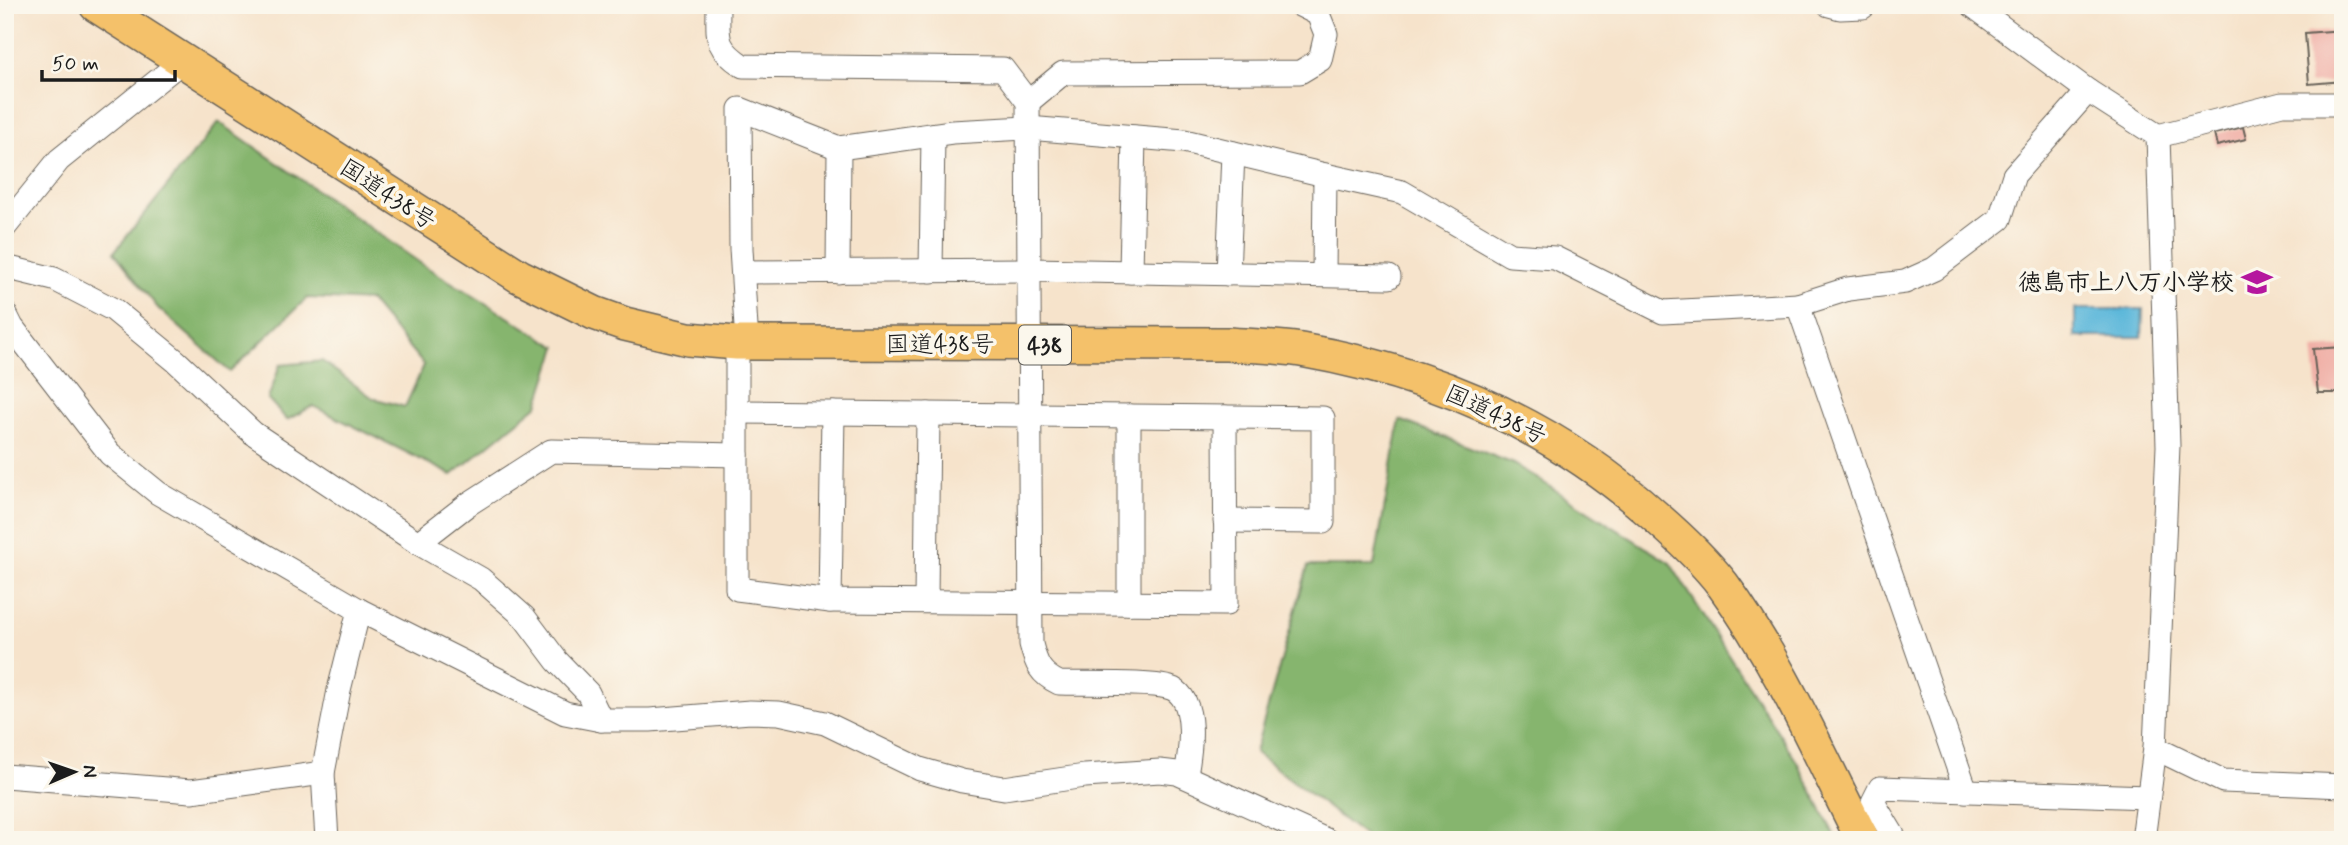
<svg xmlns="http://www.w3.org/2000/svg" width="2348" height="845" font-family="Mynerve,'Klee One',sans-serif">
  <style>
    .forest { fill: #86b56e; stroke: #516845; stroke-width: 2 }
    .water { fill: #5cb7da; stroke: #3c6a7b; stroke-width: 2 }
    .building { fill: #f0afa6 }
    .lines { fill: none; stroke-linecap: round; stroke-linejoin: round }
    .minor-casing { stroke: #686259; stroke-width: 25 }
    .highway-casing { stroke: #686259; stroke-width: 36 }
    .minor { stroke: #fff; stroke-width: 23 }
    .highway { stroke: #f4c16a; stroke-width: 33 }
    .labels { text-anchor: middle; stroke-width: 7; stroke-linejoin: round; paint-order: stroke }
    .shield { fill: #fbf7ec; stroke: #5f5e5a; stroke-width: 2 }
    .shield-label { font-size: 23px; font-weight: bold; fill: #1c1c1c }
    .street-label { font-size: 24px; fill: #1c1c1c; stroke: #fbf7ec }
    .poi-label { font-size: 24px; font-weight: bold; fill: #1c1c1c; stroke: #fbf7ec; text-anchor: end }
  </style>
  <rect width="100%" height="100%" fill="#fbf7ec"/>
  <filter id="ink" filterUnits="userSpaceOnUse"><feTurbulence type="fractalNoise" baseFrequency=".0143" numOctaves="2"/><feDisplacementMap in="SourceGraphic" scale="14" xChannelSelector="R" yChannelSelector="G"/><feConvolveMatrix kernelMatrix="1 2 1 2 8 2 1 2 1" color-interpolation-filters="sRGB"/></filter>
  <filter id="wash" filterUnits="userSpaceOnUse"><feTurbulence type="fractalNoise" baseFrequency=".00686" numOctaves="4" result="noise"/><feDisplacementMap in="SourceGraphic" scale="28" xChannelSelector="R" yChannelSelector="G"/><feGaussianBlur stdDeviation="1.57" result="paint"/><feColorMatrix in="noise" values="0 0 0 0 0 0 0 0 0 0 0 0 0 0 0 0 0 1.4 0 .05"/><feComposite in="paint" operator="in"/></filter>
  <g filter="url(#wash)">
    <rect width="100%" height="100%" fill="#f6e3cb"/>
    <g class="forest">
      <polygon points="219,122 423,265 557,347 538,405 452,475 313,406 287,420 268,399 280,365 322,361 373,398 405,407 424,365 370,301 307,298 230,372 158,308 114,252"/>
      <polygon points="1400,420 1514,464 1670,563 1797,762 1837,840 1370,840 1255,752 1308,566 1374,566"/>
    </g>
    <polygon class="water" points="2075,309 2143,309 2142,337 2075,337"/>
    <g id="blocks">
      <g class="building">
        <polygon points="2343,30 2343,81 2309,84 2305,33"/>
        <polygon points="2243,127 2246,139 2217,146 2214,134"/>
        <polygon points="2343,347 2343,393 2318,393 2313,349"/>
      </g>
    </g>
  </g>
  <g filter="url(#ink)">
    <use href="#blocks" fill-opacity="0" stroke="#686259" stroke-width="2"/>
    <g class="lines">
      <g class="minor-casing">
        <g id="minor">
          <path d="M 718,5 C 718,38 714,47 743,66 L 1003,69 L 1028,102 L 1031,644 C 1036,664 1040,674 1059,683 C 1081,684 1157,681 1173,689 C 1198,702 1190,753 1186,775"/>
          <polyline points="1829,5 1840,8 1863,7 1865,5"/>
          <polyline points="1972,5 2088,91"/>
          <polyline points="1028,102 1063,73 1300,72 1320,60 1326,34 1318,14 1300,5"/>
          <polyline points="1325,175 1402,192 1510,255 1555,258 1663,312 1798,305 1966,791"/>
          <polyline points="5,227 59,160 181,62"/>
          <polyline points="5,267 54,279 114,310 176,361 253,433 418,543 481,579 524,617 557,661 588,693 601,720"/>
          <polyline points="931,271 933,135"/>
          <polyline points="744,272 1031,270 1389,277"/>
          <polyline points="838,272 839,148"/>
          <polyline points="1131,272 1134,137"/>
          <polyline points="1228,274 1233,153"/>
          <polyline points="1798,305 1848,289 1905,282 1934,269 2000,219 2014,175 2088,91 2158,136"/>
          <polyline points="5,313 12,327 110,454 158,493 359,610 565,713 601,720 650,720 750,712 779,713 825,723 920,769 962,781 1004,788 1085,776 1160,771 1177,773 1326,840"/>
          <polyline points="737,343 737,589 830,601 1226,604 1225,417"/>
          <polyline points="747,343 741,249 740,109 839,148 952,132 1028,128 1184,141 1325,175 1324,275"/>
          <polyline points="737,412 1323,418 1323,522 1225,521"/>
          <polyline points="418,543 467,505 551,451 737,455"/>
          <polyline points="830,601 833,413"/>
          <polyline points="926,601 928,414"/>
          <polyline points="1129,603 1129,416"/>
          <polyline points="2155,748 2223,781 2343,786"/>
          <polyline points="5,776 191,791 323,773"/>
          <polyline points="327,840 323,773 339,690 359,610"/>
          <polyline points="1889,840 1893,835 1873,802 1880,788 2148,797"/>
          <polyline points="2143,840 2155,748 2168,446 2158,136 2282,104 2343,104"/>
        </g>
      </g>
      <g class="highway-casing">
        <path id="highway" d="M 96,5 L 519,276 L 594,313 L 625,324 L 688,339 L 737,343 L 1227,344 C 1252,346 1277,346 1301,350 C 1434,373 1555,426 1656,517 C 1679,537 1704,560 1723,585 C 1780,663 1819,754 1863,840"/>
      </g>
      <use href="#minor" class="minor"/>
      <use href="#highway" class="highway"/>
    </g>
  </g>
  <defs>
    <g id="school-bare" transform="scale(2.415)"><path d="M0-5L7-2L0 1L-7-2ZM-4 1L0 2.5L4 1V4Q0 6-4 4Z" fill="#b5179e" stroke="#fbf7ec" stroke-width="2.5" paint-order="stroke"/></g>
  </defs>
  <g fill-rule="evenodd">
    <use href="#school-bare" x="2257" y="282"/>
  </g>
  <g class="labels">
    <rect class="shield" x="1019" y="325.5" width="52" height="39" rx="5"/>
    <g class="shield-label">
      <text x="1045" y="353">438</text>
    </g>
    <g class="street-label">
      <text transform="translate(388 194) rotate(33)" y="8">国道438号</text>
      <text x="940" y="352">国道438号</text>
      <text transform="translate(1496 414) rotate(25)" y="8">国道438号</text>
    </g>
    <g class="poi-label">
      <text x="2234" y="290">徳島市上八万小学校</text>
    </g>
  </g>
  <rect width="2348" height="845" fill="none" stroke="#fbf7ec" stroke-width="28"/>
  <g transform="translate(74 772) rotate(88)" stroke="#fbf7ec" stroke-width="5" paint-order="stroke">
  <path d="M0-5L12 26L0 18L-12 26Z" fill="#1c1c1c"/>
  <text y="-10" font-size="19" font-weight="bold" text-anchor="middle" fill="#1c1c1c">N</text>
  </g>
  <path d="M42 70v10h133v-10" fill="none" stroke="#1c1c1c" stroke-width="3.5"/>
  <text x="52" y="70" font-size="21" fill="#1c1c1c" stroke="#fbf7ec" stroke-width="5" paint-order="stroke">50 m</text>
</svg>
